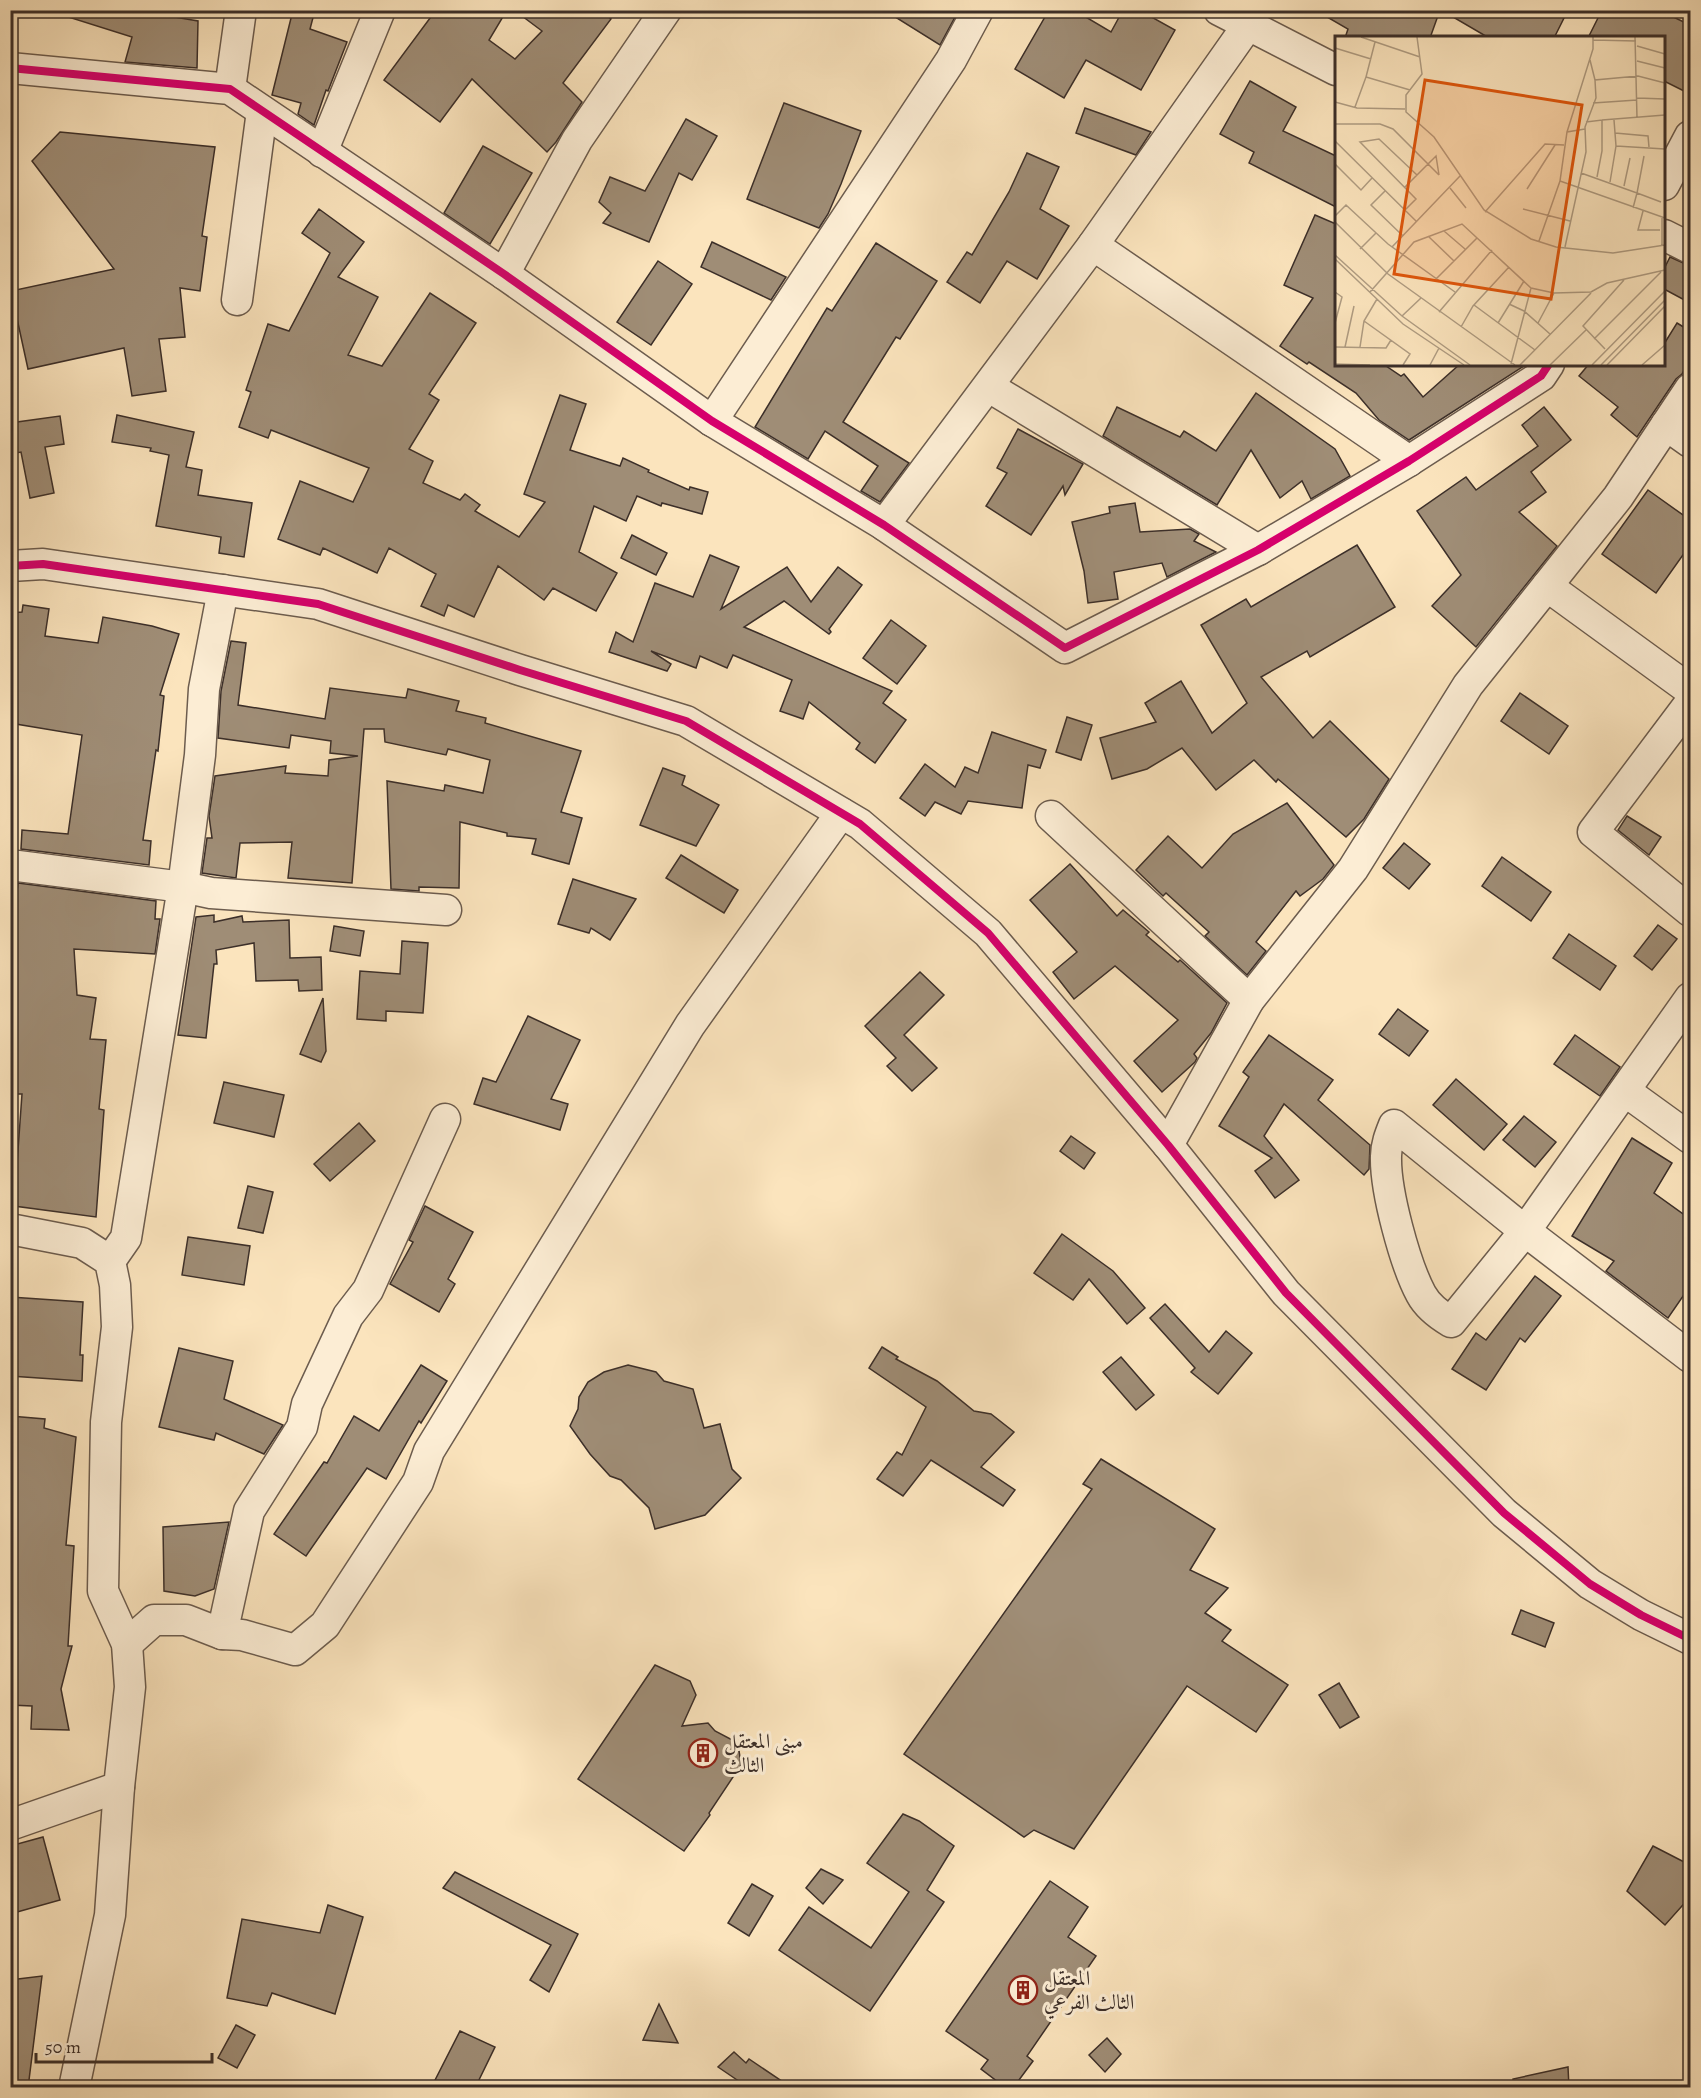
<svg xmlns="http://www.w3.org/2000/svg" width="1701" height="2098" font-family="Alegreya,Amiri,serif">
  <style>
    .building { fill: #9f8d76; stroke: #3c2f29; stroke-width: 1.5 }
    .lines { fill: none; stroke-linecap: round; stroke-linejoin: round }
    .minor-casing { stroke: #6c5c4e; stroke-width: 33 }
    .minor { stroke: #fcedd4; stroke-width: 30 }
    .cycleway-casing { stroke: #fcedd4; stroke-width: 11 }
    .cycleway { stroke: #d6006c; stroke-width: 8 }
    .labels { text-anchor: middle; stroke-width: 6; stroke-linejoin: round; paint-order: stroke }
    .poi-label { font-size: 21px; fill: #3c2f29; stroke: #fcedd4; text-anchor: start }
    .inset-road { fill: none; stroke: #af9c82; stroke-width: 1.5 }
    .view { fill: #df570d; fill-opacity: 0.15; stroke: #df570d; stroke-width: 3 }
    .inset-edge { fill: none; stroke: #3c2f29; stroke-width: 3 }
  </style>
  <rect width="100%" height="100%" fill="#fbe4bd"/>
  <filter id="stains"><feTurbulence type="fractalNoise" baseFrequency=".00333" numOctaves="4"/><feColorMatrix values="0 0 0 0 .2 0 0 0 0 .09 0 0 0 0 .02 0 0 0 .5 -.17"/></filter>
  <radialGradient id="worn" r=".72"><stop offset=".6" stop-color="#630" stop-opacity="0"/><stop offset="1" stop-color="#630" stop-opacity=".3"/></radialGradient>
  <g class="building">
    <polygon points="62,10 177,10 174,17 198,21 197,68 125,62 132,37 62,15"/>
    <polygon points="293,10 315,10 310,29 347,42 328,91 326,90 314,125 298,114 301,103 272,95"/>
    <polygon points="436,10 507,10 489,40 515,59 542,31 514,10 600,10 611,19 563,83 582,102 556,142 547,152 472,79 440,122 384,80"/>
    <polygon points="884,10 945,10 955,17 940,45"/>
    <polygon points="1049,10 1074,10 1111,32 1123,10 1139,10 1175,30 1141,90 1086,60 1064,98 1015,69"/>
    <polygon points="1315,10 1440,10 1430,38 1345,38 1348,29"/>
    <polygon points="1441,10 1549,10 1564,18 1554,38 1489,38"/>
    <polygon points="1602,10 1659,10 1690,25 1690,94 1664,81 1664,38 1588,38"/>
    <polygon points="1250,81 1296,107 1283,131 1336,156 1336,207 1249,163 1254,152 1220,134"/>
    <polygon points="784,103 861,131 841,184 828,214 819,228 747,199"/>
    <polygon points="1085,108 1113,118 1151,132 1136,155 1076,133"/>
    <polygon points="686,119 717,136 692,180 679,173 649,242 603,223 611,213 599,202 610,177 645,191"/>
    <polygon points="60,132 215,147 202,236 207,237 200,291 180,288 185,337 159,339 166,391 132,396 124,348 28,369 11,291 114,269 32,161"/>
    <polygon points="483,146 532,173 490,244 444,213"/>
    <polygon points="1027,153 1059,167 1040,209 1069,226 1037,279 1007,261 980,303 947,282 967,252 972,255 1009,192"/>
    <polygon points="319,209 364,242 338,277 378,297 348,355 382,366 430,293 476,323 429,394 439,400 409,449 433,461 423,483 460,500 465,494 480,505 475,511 519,537 545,502 524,494 560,395 586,404 570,450 620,466 623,458 649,470 648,472 689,490 690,487 708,492 702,514 662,503 661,506 637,496 626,521 594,506 579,552 617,573 596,611 553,588 544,600 498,566 474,617 448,605 444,616 421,606 436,574 389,548 377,573 323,548 320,555 278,539 300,481 353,502 369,468 271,430 268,438 239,427 251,392 246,390 268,324 289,331 330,253 302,233"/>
    <polygon points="1315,215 1336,224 1336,364 1383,364 1401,376 1404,374 1423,397 1460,364 1527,364 1409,440 1379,420 1356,393 1309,362 1307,364 1280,346 1313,298 1284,285"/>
    <polygon points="712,242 786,277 771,300 701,267"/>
    <polygon points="876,243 937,281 900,339 896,337 843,422 909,463 880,502 861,491 878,466 825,431 808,459 755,427 827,308 832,311"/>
    <polygon points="1670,257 1690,266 1690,303 1664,289 1664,269"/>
    <polygon points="658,261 692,284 651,345 617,322"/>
    <polygon points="1677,323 1690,331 1690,361 1682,374 1676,379 1637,437 1611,415 1618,407 1579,376 1589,364 1664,364 1664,344"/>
    <polygon points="1256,393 1335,449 1350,476 1311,499 1302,481 1280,498 1251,450 1217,505 1103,436 1117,407 1180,437 1184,431 1216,451"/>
    <polygon points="1544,407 1571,440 1531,472 1546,492 1519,512 1557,546 1476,647 1432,606 1461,575 1417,511 1466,477 1476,490 1538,446 1522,425"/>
    <polygon points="117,415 194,432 186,467 202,470 198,495 252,503 244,557 219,553 221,537 156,526 169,455 150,451 151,448 112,442"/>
    <polygon points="60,416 64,444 45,447 54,493 30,498 21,452 10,454 10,423"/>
    <polygon points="1018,429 1083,464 1065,495 1063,486 1031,535 986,506 1007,473 997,468"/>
    <polygon points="1648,490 1690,520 1690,545 1656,593 1602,554"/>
    <polygon points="1135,503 1140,532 1190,529 1199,534 1194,541 1216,552 1167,577 1162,563 1114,572 1118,599 1088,603 1084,571 1072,522 1110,513 1109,507"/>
    <polygon points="632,535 667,553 656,575 621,558"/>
    <polygon points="1357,545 1395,607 1310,657 1307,651 1261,677 1313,738 1330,721 1389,779 1364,819 1346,837 1278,779 1276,782 1254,760 1216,790 1182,748 1147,769 1112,779 1100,738 1156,722 1145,703 1181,681 1212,733 1247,703 1201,625 1246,599 1251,607"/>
    <polygon points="710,555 739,567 721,609 787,567 811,602 838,567 862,585 829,629 831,632 829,634 784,601 744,627 892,691 883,703 906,720 875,763 856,749 860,743 809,702 803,719 780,711 792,680 733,655 727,668 700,656 696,668 651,651 671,664 667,671 609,652 616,632 633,642 655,583 693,597"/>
    <polygon points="23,605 49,609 45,636 98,643 103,617 152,626 179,634 160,695 164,696 158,751 156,750 143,840 151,841 149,865 21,849 22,830 68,834 82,735 10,723 10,613 22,612"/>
    <polygon points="891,620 926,646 897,684 863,658"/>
    <polygon points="231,641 246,643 238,705 325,719 330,688 406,698 408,689 459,701 456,711 486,718 485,723 581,751 561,812 582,818 569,864 532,854 536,839 507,836 507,833 460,822 459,888 419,887 419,891 391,889 387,781 444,791 445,785 483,793 490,760 448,749 446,755 385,742 384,729 364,729 352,883 288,878 292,842 240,843 236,878 202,873 207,838 212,838 209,816 215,776 286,766 285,773 328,776 329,760 358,756 330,753 331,741 291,735 289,748 218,738 221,691"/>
    <polygon points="1520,693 1568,726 1549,754 1501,721"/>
    <polygon points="1067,717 1092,725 1081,760 1056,752"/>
    <polygon points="992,732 1046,750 1040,768 1028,765 1022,808 968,801 961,814 935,802 925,816 900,798 925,764 955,787 965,767 978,773"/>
    <polygon points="663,768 685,776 682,785 719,805 696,846 640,825"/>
    <polygon points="1287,803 1334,865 1323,879 1300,896 1296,891 1256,942 1266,951 1247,975 1205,936 1209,932 1166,893 1163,896 1136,870 1168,836 1202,868 1233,834"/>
    <polygon points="1627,816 1661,837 1649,855 1618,830"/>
    <polygon points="1404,843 1430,864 1409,889 1383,868"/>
    <polygon points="681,855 738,890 724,913 666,878"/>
    <polygon points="1502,857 1551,892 1531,921 1482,886"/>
    <polygon points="1070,864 1117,916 1123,910 1149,932 1146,935 1178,962 1180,960 1227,1003 1211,1033 1194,1054 1197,1058 1195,1062 1162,1092 1134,1061 1178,1020 1115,966 1074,999 1053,972 1077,952 1030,900"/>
    <polygon points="573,879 636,899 610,940 591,928 589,933 558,924"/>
    <polygon points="18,883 156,901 155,919 160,919 155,954 74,949 77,995 96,998 90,1039 106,1040 99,1109 104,1110 96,1217 14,1206 22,1094 10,1094 10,890 17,891"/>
    <polygon points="214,915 214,922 242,916 243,922 289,920 290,958 321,957 322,990 299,991 298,980 256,981 254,943 216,950 217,964 214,964 206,1038 178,1035 196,917"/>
    <polygon points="1658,925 1677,939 1652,970 1634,956"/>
    <polygon points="334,926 364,931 360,956 330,951"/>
    <polygon points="1569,934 1616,966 1600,990 1553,958"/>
    <polygon points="402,941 428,943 423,1013 386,1011 386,1021 357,1019 360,971 400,974"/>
    <polygon points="920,972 944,995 904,1035 937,1068 912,1091 887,1066 896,1058 865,1026"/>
    <polygon points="323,998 326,1051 321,1062 300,1054"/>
    <polygon points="1398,1009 1428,1031 1409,1056 1379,1034"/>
    <polygon points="528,1016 580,1040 551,1099 568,1104 560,1130 474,1104 483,1078 496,1082"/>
    <polygon points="1269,1035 1333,1080 1318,1100 1370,1145 1369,1169 1364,1175 1284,1104 1264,1136 1299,1180 1275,1198 1255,1171 1272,1158 1219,1126 1249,1077 1243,1072"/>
    <polygon points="1575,1035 1620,1067 1600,1096 1554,1064"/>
    <polygon points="1456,1079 1507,1124 1484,1150 1433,1105"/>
    <polygon points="224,1082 284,1095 274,1137 214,1123"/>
    <polygon points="1524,1116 1556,1142 1535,1167 1503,1140"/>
    <polygon points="359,1123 375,1141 330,1181 314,1164"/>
    <polygon points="1071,1136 1095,1153 1084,1169 1060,1151"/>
    <polygon points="1632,1138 1672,1163 1654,1193 1690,1219 1690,1286 1668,1318 1606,1271 1614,1261 1572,1236"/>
    <polygon points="248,1186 273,1192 263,1233 238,1228"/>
    <polygon points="425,1206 473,1232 448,1279 455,1284 439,1312 390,1284 413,1242 409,1240"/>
    <polygon points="1062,1234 1113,1271 1145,1308 1127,1324 1089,1279 1073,1300 1034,1273"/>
    <polygon points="188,1237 250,1246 244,1285 182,1275"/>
    <polygon points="1535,1276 1561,1296 1525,1342 1520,1338 1486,1390 1452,1369 1476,1333 1486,1340"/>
    <polygon points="10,1297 83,1302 80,1355 83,1355 82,1381 10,1376"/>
    <polygon points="1165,1304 1209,1352 1226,1331 1252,1353 1218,1394 1191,1372 1195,1368 1150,1318"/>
    <polygon points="882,1347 898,1357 896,1359 937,1381 974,1411 991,1414 1014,1432 981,1467 1015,1490 1003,1506 931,1460 903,1496 877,1479 897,1452 902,1455 926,1407 869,1368"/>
    <polygon points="179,1348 233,1361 224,1399 283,1425 264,1454 216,1433 214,1440 159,1427"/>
    <polygon points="1121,1357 1154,1395 1136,1410 1103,1372"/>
    <polygon points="421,1365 447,1381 421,1423 419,1421 386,1479 367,1468 306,1556 274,1534 324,1462 327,1463 354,1416 379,1431"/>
    <polygon points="628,1365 656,1372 664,1381 693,1389 704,1428 720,1424 732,1469 741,1478 705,1515 655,1529 649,1508 621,1480 610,1476 590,1454 570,1426 578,1409 579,1397 588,1382 604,1372"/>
    <polygon points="10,1416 45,1419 44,1428 76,1437 66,1545 74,1546 68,1646 72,1646 61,1689 69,1730 31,1729 32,1706 10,1705 10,1631 13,1631 16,1566 10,1565"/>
    <polygon points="1101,1459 1215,1529 1190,1570 1228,1588 1205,1613 1231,1630 1222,1641 1288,1685 1256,1732 1187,1686 1074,1849 1034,1830 1024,1837 904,1754 1092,1489 1083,1484"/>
    <polygon points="229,1522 214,1589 195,1596 164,1591 163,1527"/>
    <polygon points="1521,1610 1554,1623 1545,1647 1512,1634"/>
    <polygon points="655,1665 690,1681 696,1695 682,1726 708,1723 715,1731 738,1743 741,1765 709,1813 710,1815 684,1851 578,1779"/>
    <polygon points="1339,1683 1359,1717 1340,1728 1319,1695"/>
    <polygon points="903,1814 919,1821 954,1846 927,1890 944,1902 870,2011 779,1950 809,1907 871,1948 909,1892 867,1863"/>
    <polygon points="43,1837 60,1900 10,1914 10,1846"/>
    <polygon points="1653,1846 1690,1865 1690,1897 1665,1925 1627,1891"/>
    <polygon points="821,1869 843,1880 823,1904 806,1888"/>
    <polygon points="455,1872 578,1934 549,1992 530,1980 551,1945 443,1888"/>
    <polygon points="1050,1881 1088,1907 1068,1937 1096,1956 1027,2056 1033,2061 1013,2088 1006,2088 981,2069 988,2060 946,2031"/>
    <polygon points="752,1884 773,1896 749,1936 728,1923"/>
    <polygon points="328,1905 363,1917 335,2014 272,1993 267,2006 227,1998 242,1919 320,1933"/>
    <polygon points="42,1976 28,2088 10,2088 10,1980"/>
    <polygon points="659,2004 678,2043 643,2040"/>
    <polygon points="236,2025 255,2035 237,2068 218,2058"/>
    <polygon points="460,2031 495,2047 475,2088 431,2088"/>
    <polygon points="1107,2038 1121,2054 1105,2072 1089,2055"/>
    <polygon points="734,2052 746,2063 749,2059 792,2088 749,2088 718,2067"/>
    <polygon points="1568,2067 1569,2088 1514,2088 1513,2079"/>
  </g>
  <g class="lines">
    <g class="minor-casing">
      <g id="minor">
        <polyline points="1219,10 1336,70"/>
        <polyline points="10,68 230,89 504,274 712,421 884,525 1065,648 1258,550 1409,461 1541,376 1549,364"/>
        <polyline points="230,89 241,10"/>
        <polyline points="322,152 380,10"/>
        <polyline points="1664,185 1690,136"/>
        <polyline points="1664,235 1690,248"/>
        <polyline points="1093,245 1409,461"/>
        <polyline points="504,274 577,140 666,10"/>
        <polyline points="237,300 262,111"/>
        <polyline points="989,387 1258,550"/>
        <polyline points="712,421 951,60 978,10"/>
        <polyline points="1666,425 1690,442"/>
        <polyline points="884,525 1093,245 1248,25"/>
        <polyline points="10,566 43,564 318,604 520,670 686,721 860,824 988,933 1168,1145 1286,1293 1504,1513 1590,1584 1641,1615 1690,1639"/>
        <polyline points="1547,586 1690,690"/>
        <polyline points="1690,703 1593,832 1690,911"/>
        <polyline points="1051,816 1249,1000"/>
        <polyline points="10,865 183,887 211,893 446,910"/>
        <path d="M 1690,998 L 1525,1231 L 1451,1322 C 1439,1315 1428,1307 1421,1294 C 1405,1264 1385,1191 1386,1156 C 1386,1145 1390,1135 1394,1125 L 1525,1231 L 1690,1357"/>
        <polyline points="1625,1091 1690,1138"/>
        <polyline points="1168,1145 1249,1000 1353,869 1468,685 1618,497 1690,389"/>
        <polyline points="10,1229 82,1243 110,1261 115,1285 117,1327 106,1422 103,1591 127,1644 130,1687 119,1787 10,1825"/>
        <polyline points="110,1261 126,1238 183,887 200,755 204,689 223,590"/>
        <polyline points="222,1634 249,1511 302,1427 307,1404 348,1316 368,1290 445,1119"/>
        <polyline points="127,1644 154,1620 186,1620 222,1634 242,1635 295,1650 325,1625 418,1482 429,1451 690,1025 841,813"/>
        <polyline points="74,2088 110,1915 119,1787"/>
      </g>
    </g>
    <use href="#minor" class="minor"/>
    <g class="cycleway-casing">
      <g id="cycleway">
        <polyline points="10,68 230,89 504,274 712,421 884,525 1065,648 1258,550 1409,461 1541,376 1549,364"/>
        <polyline points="10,566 43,564 318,604 520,670 686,721 860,824 988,933 1168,1145 1286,1293 1504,1513 1590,1584 1641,1615 1690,1639"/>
      </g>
    </g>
    <use href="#cycleway" class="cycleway"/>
  </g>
  <defs>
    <g id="building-ring" transform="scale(1.5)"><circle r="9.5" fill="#fcedd4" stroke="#8f2418" stroke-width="1.5"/><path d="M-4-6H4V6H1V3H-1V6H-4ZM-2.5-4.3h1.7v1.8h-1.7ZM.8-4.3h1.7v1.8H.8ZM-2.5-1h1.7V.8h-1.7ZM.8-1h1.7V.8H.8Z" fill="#8f2418"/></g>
  </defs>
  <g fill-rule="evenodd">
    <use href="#building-ring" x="703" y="1753"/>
    <use href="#building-ring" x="1023" y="1990"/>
  </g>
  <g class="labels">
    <g class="poi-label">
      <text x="724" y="1748">مبنى المعتقل<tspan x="724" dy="24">الثالث</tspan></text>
      <text x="1044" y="1985">المعتقل<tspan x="1044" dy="24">الثالث الفرعي</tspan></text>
    </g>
  </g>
  <g transform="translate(1335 36)">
    <rect width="330" height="330" fill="#fbe4bd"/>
    <path class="inset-road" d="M 26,1 L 85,21M 82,1 L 87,38 L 71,59 L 71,76 L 99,101 L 149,174 L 196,203 L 221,211 L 278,217 L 330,209M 300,1 L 302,82M 258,4 L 301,5M 40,6 L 31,41 L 75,54M 302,10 L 330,18M 0,12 L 36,23M 255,24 L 260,44M 302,25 L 330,32M 302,62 L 330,63M 0,66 L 22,72 L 70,73M 258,67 L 302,64M 20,71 L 31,41M 267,84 L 330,79M 251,86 L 267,84 L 267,115 L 262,141M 0,88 L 45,88 L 58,93 L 104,139M 250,93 L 232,96 L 225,145 L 330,182M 232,96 L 258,13 L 258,1M 280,97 L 313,100 L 314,111M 0,105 L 82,186M 281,110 L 330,113M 309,120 L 302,157 L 326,166M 0,128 L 26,154 L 37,142M 246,137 L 302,157 L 298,172M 275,146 L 281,110 L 279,84M 289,150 L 295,122M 70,151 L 101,120 L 104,139M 115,152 L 131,172M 192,153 L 220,109M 50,155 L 36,169 L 68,200M 188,173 L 235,185M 70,174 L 81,163 L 25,106 L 44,103 L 82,139M 308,175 L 303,194 L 325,194M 150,176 L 210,108 L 229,109M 0,180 L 11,169 L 53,208 L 120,256M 0,186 L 53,238 L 180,329M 109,195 L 130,213M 93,200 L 119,225M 204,205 L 225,145M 327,210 L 327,181M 57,211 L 125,140M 230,211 L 251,116 L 250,91 L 261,62 L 260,44 L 303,40 L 330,47M 25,213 L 41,197M 0,219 L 67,280 L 135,329M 0,223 L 68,288 L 129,329M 101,243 L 142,202M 0,256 L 7,261 L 0,287M 35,256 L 79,206 L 127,188 L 196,252 L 219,257 L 256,256 L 272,247 L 330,234M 174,268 L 189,275 L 215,298M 139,269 L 200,314M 104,276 L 157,214M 67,280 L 86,262M 29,285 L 75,318 L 68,329M 163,287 L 189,245M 203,287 L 219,257M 126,291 L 138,270 L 174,231M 259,303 L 326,236M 0,311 L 51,312 L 56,304M 10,311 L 19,270M 25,311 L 29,285 L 42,263M 270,313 L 248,290 L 289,244M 0,328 L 35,329M 176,328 L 196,252M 95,329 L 104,312M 185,329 L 256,257M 215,329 L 251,294M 257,329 L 330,255M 266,329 L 330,264M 272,329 L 330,270M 307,329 L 330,309"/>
    <path class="view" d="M 90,44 L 247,69 L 216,263 L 59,238 Z"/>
    <rect width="330" height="330" class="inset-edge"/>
  </g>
  <rect width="1701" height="2098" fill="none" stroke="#fbe4bd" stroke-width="36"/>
  <rect x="12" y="12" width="1677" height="2074" fill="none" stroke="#3c2f29" stroke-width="3"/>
  <rect x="18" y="18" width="1665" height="2062" fill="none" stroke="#3c2f29" stroke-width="1.5"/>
  <path d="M36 2053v9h176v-9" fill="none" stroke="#3c2f29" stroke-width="3"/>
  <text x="45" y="2053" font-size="18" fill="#3c2f29" stroke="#fcedd4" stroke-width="4.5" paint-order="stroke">50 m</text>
  <rect width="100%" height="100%" filter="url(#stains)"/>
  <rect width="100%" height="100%" fill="url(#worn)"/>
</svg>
